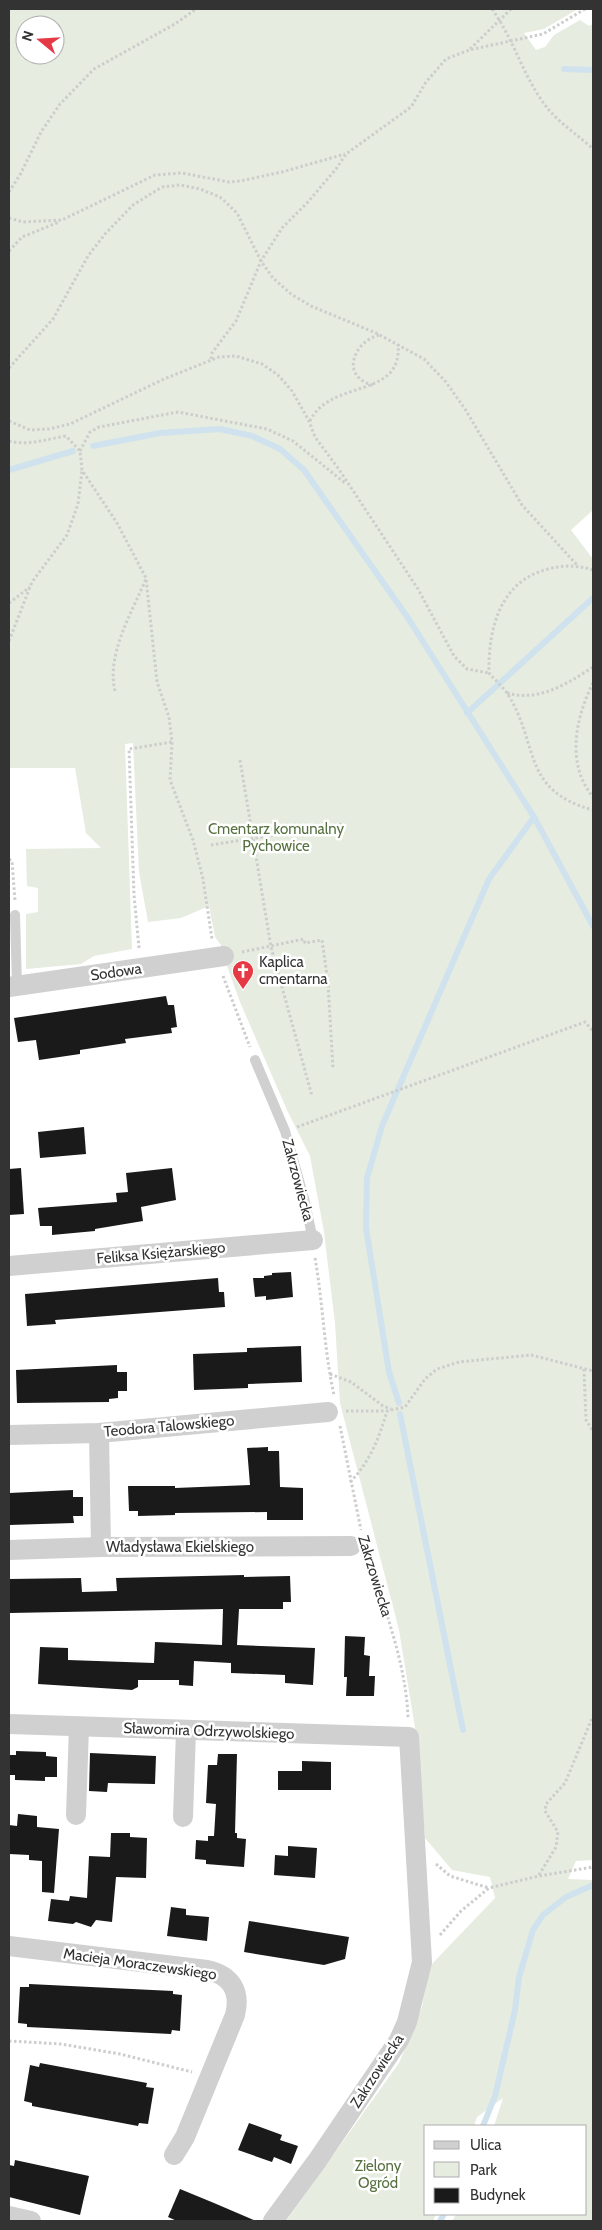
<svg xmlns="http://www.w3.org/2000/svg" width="602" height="2230" font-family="Cabin,sans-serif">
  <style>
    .green { fill: #e6ecdf; fill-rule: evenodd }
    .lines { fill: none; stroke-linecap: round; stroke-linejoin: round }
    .stream { stroke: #cfe2ee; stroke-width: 6 }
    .building { fill: #1a1a1a }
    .path { stroke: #cdcdcd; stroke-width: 3; stroke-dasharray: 2.5 2.5; stroke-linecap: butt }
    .lane { stroke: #d0d0d0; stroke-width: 10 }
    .street { stroke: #d0d0d0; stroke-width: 20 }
    .labels { text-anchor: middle; stroke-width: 5; stroke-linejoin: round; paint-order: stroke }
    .park-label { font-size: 15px; fill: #56703f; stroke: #fff }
    .poi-label { font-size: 15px; fill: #333; stroke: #fff; text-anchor: start }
    .street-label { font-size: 15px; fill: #333; stroke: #fff }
  </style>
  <rect width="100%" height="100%" fill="#fff"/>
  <path class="green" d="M 9,9 L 578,9 L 544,29 L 524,33 L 536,50 L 545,47 L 554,35 L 580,20 L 589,26 L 593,24 L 593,510 L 571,530 L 593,559 L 593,1860 L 576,1861 L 568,1879 L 593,1880 L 593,2221 L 452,2221 L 456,2214 L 586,2214 L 586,2126 L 494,2126 L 503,2098 L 477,2117 L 474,2126 L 426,2126 L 426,2214 L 436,2214 L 433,2221 L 286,2221 L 399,2063 L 422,2007 L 429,1967 L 495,1898 L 490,1877 L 452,1870 L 425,1838 L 417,1740 L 399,1630 L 340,1403 L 335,1323 L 324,1232 L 310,1156 L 287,1110 L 240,1002 L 227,966 L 223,948 L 215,937 L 209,906 L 181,918 L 148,922 L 139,872 L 133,743 L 125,744 L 132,949 L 94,956 L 81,964 L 26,969 L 26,914 L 38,912 L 38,888 L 27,886 L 26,849 L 101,848 L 86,833 L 75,768 L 9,768 ZM 25,25 L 55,25 L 55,55 L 25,55 Z"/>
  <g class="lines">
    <g class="stream">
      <polyline points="564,69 593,70"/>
      <polyline points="93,446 160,433 220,429 252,436 280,449 304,470 408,618 534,817 593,926"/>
      <polyline points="9,470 73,451"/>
      <polyline points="467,713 593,598"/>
      <polyline points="399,1403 389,1372 366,1228 367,1178 382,1126 489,879 534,817"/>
      <polyline points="400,1414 463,1730"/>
      <polyline points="483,2126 495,2096 515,2010 519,1977 533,1930 543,1915 566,1897 593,1885"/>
      <polyline points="440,2221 444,2214"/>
    </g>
  </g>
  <g class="building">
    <polygon points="166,996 168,1005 174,1005 177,1027 171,1028 172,1033 125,1039 126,1043 80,1050 80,1054 39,1060 36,1040 18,1042 14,1018"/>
    <polygon points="84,1127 86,1154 40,1158 38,1132"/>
    <polygon points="21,1168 24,1214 9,1215 9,1169"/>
    <polygon points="172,1168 176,1200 141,1207 143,1221 95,1229 95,1231 52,1235 52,1226 40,1226 38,1208 117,1202 116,1193 128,1192 126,1173"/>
    <polygon points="291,1272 293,1297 266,1300 266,1296 255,1297 253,1278 264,1278 264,1276 272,1275 272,1273"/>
    <polygon points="218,1278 219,1292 224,1292 225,1307 55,1320 56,1324 27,1326 25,1294"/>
    <polygon points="301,1346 302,1382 248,1384 248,1388 194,1390 193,1354 247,1352 247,1348"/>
    <polygon points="117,1365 117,1372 127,1372 127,1391 118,1391 118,1398 109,1399 109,1402 17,1403 16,1370"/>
    <polygon points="268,1447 268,1451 279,1451 280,1487 303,1488 303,1520 267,1520 267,1512 175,1513 175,1515 138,1516 138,1511 129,1511 128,1486 175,1486 175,1488 250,1485 247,1448"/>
    <polygon points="73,1490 73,1497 83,1497 83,1516 73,1516 74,1523 9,1525 9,1493"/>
    <polygon points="244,1575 244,1577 290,1576 291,1602 283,1602 283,1609 239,1609 237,1645 315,1648 313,1685 285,1683 285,1675 231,1673 231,1663 194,1661 193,1686 179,1685 179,1680 138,1680 138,1687 132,1690 38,1684 40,1647 68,1648 68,1660 154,1663 155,1642 222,1645 223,1609 9,1613 9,1579 81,1578 82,1592 117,1591 116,1578"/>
    <polygon points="345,1636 365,1637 364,1655 370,1656 369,1676 375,1676 374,1696 346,1696 347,1677 344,1677"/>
    <polygon points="16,1751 46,1752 46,1756 57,1757 57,1777 45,1777 45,1781 15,1780 15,1775 9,1775 9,1755 16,1755"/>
    <polygon points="90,1753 156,1756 155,1784 108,1783 107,1792 89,1791"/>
    <polygon points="218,1754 237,1754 235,1833 237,1833 237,1838 246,1839 244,1867 206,1864 206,1860 195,1859 196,1840 208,1841 208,1836 214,1836 216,1804 206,1803 208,1765 217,1765"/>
    <polygon points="302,1761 331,1762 331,1790 278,1790 278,1771 302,1771"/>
    <polygon points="18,1814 37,1816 37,1827 59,1829 54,1893 42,1892 42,1861 29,1860 29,1855 9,1854 9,1825 17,1826"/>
    <polygon points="111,1833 130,1833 130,1837 147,1838 146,1878 116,1877 112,1922 96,1920 91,1927 76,1922 73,1924 48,1921 51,1899 69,1901 70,1896 87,1898 89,1856 110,1857"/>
    <polygon points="288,1846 317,1848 315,1878 274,1875 275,1855 288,1856"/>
    <polygon points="171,1907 186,1909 186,1915 209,1917 207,1941 167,1936"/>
    <polygon points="249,1921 349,1937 345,1959 324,1965 244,1952"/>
    <polygon points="29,1984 173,1991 173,1994 182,1995 180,2031 172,2030 171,2034 27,2027 27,2024 18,2023 20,1987 29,1987"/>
    <polygon points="40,2063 147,2083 146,2087 154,2088 148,2124 139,2123 138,2126 32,2106 32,2103 24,2101 30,2065 39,2067"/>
    <polygon points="249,2123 282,2135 280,2140 298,2146 291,2164 274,2157 272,2162 238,2150"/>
    <polygon points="15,2160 89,2176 80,2215 9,2197 9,2165 14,2166"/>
    <polygon points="180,2189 214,2203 256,2221 177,2221 168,2217"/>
  </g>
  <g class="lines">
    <g class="path">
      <path d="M 492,9 C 515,41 524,80 549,110 C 561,124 579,136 593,149"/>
      <polyline points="470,49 511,9"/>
      <polyline points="9,192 21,173 41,132 60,104 94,69 175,24 196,9"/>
      <polyline points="9,218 23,222 62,220 155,175 182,173 229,182 240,181 282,172 345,154"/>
      <polyline points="9,251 22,237 59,222"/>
      <polyline points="211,359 212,353 236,321 261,261 282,228 307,203 336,169 346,154 411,107 426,82 446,59 469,50 543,34 585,9"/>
      <polyline points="9,368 53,319 88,256 105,234 133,205 162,187 180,185 200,189 220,197 237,213 261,261 273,278 291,294 311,306 376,333 424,359 446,382 465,409 522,505 577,565"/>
      <path d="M 373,385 C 340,377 353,342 379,335"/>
      <polyline points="9,421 30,430 49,429 70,424 164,379 219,357 236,356 262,364 278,375 292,391 309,421 315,437 338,468 418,589 454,656 467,669 489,673"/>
      <path d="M 310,421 C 331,378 403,400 398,344"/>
      <path d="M 9,441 C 29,446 46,439 66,436 L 80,451 L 82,470 L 117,523 L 146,578 L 157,682 L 169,717 L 172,742 L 170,780 L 193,840 L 203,879 L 212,939"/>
      <polyline points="80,451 90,432 99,427 178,412 267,429 293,441 345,483"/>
      <path d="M 593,570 C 577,565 564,565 548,569 C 500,581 488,629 489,673 C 495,680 502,686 507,693 C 540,744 520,790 593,810"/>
      <polyline points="9,603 30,587"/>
      <polyline points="9,641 32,582 67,535 78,504 82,471"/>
      <path d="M 593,683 C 575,719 566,764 593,797"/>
      <path d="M 115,691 C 106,655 132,612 146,579"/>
      <path d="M 507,693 C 539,702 567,684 593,667"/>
      <polyline points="240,760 271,947 312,1096"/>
      <polyline points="211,845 344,824"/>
      <polyline points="9,859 12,861 15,901"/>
      <polyline points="139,948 134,895 129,749 172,742"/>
      <polyline points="242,952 304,939 305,943 322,940 328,983 333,1069"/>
      <polyline points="223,976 250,1047"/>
      <polyline points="297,1127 585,1022 593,1031"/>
      <path d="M 315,1258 C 323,1303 324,1350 334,1395"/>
      <polyline points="584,1369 586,1420 593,1431"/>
      <polyline points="330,1374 351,1382 383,1406 391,1409"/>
      <polyline points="346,1411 387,1411 405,1407 425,1379 437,1369 459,1362 531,1355 593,1371"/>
      <polyline points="340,1426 361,1530"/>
      <path d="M 350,1482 C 370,1462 379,1438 387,1411"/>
      <path d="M 368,1555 C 384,1609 406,1662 408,1718"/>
      <polyline points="436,1864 450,1876 489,1888"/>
      <polyline points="539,1875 556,1847 558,1832 545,1811 546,1804 565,1783 593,1716"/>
      <polyline points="440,1935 461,1911 489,1888 539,1876 593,1867"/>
      <polyline points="9,2041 61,2044 120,2054 192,2072"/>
    </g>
    <g class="lane">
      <polyline points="15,915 17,986"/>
      <polyline points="255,1060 285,1131 304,1198 313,1240"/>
    </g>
    <g class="street">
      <polyline points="9,987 224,956"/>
      <polyline points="9,1266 313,1240"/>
      <polyline points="99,1433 101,1547"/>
      <polyline points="9,1435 99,1433 328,1412"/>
      <polyline points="9,1550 101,1547 351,1546"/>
      <polyline points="9,1724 409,1737 422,1962 407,2022 399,2040 317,2161 273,2221"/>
      <polyline points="76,1815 79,1727"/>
      <polyline points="183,1817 186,1731"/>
      <path d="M 9,1946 L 207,1970 C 231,1975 241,1991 235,2015 L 185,2137 L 174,2155"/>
      <polyline points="9,2216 31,2221"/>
    </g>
  </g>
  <defs>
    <g id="church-pin" transform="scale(1.125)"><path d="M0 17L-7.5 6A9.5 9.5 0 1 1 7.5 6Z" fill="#e63946" stroke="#fff"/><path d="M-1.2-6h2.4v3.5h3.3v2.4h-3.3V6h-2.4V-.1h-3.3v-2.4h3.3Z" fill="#fff"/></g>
  </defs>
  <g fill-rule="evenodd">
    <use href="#church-pin" x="243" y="971"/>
  </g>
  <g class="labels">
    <g class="park-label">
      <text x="276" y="834">Cmentarz komunalny<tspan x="276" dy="17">Pychowice</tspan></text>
      <text x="378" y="2171">Zielony<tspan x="378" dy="17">Ogród</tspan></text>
    </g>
    <g class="poi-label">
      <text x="259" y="967">Kaplica<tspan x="259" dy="17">cmentarna</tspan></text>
    </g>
    <g class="street-label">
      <text transform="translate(116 972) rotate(-8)" y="5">Sodowa</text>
      <text transform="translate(298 1180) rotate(75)" y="5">Zakrzowiecka</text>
      <text transform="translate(161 1253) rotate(-5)" y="5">Feliksa Księżarskiego</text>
      <text transform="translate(169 1426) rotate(-5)" y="5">Teodora Talowskiego</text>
      <text x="180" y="1552">Władysława Ekielskiego</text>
      <text transform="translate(375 1576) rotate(73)" y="5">Zakrzowiecka</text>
      <text transform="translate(209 1731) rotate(2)" y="5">Sławomira Odrzywolskiego</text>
      <text transform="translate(140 1964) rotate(8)" y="5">Macieja Moraczewskiego</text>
      <text transform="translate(377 2071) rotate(-57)" y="5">Zakrzowiecka</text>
    </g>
  </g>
  <rect width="602" height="2230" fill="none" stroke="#333333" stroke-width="20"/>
  <rect x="424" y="2125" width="162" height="90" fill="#ffffff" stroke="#adadad"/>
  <rect x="434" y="2141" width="25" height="8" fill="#d0d0d0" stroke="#adadad"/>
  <text x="470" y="2150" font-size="15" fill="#333333">Ulica</text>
  <rect x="434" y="2162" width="25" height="15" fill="#e6ecdf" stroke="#adadad"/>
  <text x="470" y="2175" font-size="15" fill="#333333">Park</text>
  <rect x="434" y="2188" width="25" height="15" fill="#1a1a1a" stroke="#adadad"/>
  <text x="470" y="2200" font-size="15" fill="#333333">Budynek</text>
  <g transform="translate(40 40) rotate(288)"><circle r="24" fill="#ffffff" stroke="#adadad"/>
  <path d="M0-4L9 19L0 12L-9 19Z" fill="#e63946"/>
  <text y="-8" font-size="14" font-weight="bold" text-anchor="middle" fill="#333333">N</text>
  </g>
</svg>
